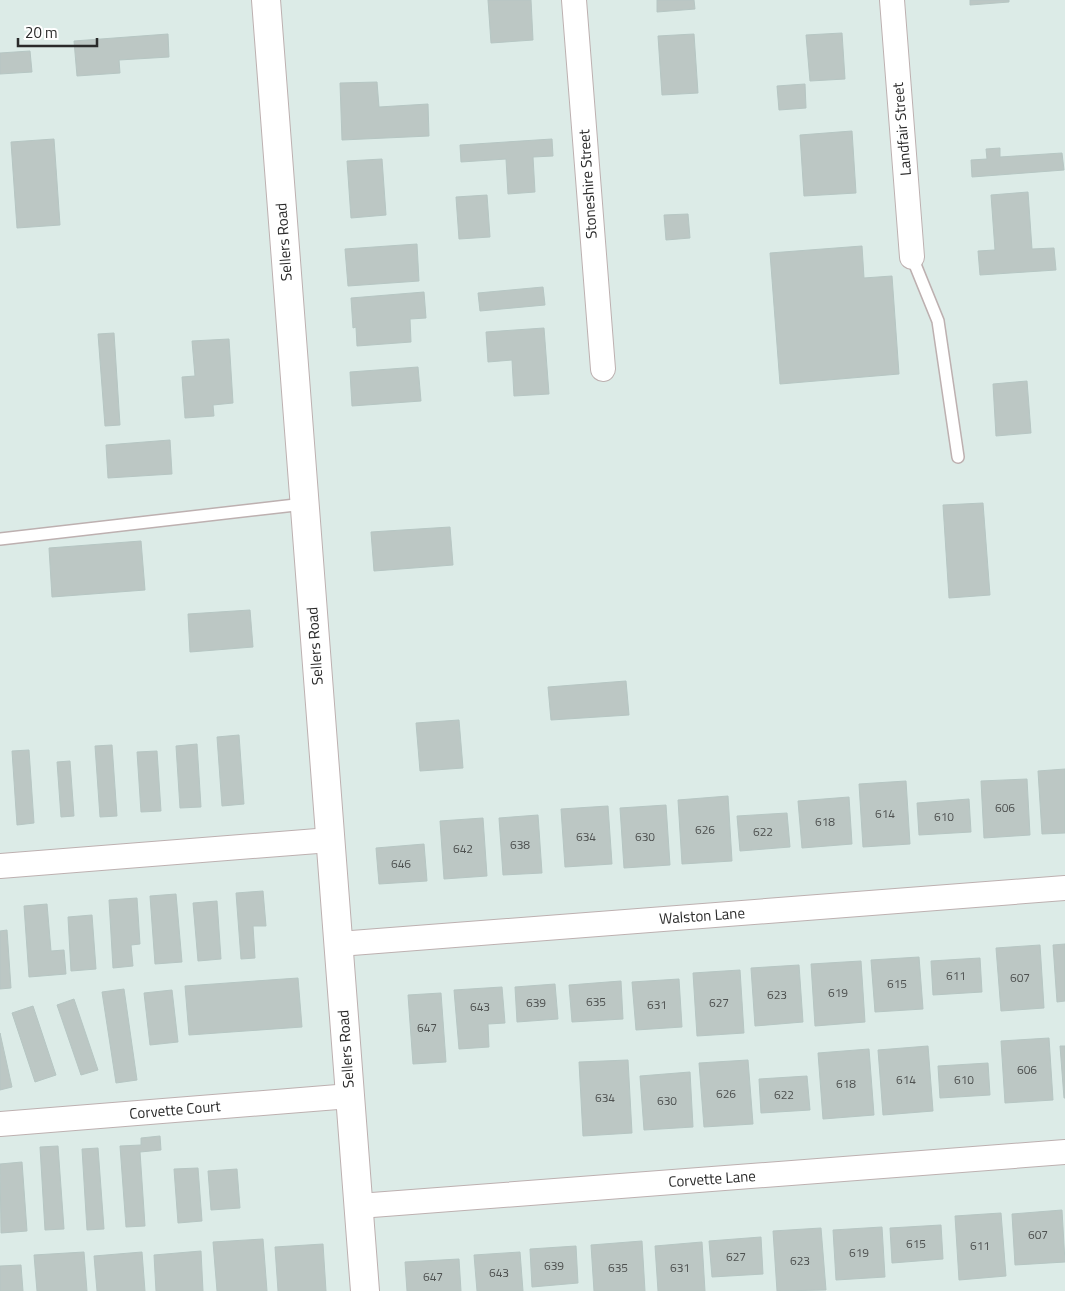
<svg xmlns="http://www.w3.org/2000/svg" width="1065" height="1291" font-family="'Titillium Web',sans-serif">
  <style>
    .building { fill: #bcc7c4; stroke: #b6c6c3 }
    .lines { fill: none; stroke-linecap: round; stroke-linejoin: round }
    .lane-casing { stroke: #bdb0b0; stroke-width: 14 }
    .street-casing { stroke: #bdb0b0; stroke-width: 26 }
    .secondary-casing { stroke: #bdb0b0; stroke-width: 30 }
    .lane { stroke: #fff; stroke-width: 11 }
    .street { stroke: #fff; stroke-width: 24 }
    .secondary { stroke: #fff; stroke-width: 28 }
    .labels { text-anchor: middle; stroke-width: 4.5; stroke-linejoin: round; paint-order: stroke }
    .number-label { font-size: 12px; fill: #4e5150 }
    .street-label { font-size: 15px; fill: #2a2a2a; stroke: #fff }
  </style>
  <rect width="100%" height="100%" fill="#dcebe7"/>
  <g class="building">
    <polygon points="488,0 531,0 533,40 491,43"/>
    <polygon points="657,0 694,0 695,9 657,12"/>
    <polygon points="970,0 1009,0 1009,2 970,5"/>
    <polygon points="842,33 845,79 810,81 806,35"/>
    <polygon points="168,34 169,57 119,60 120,73 77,76 74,41"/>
    <polygon points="694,34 698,93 662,95 658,36"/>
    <polygon points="30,51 32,72 0,74 0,53"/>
    <polygon points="377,82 379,107 428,104 429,136 342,140 340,83"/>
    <polygon points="805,84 806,108 779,110 777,86"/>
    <polygon points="852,131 856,193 804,196 800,135"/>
    <polygon points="54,139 60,225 17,228 11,142"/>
    <polygon points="552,139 553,156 533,157 535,192 508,194 506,159 461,162 460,145"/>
    <polygon points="1000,148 1000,157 1062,153 1064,170 972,177 971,160 987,159 986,149"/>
    <polygon points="382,159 386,215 351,218 347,161"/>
    <polygon points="1028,192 1032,249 1054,248 1056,270 980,275 978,251 995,250 991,195"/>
    <polygon points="487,195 490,237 459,239 456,197"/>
    <polygon points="688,214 690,238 666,240 664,215"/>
    <polygon points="417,244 419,281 348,286 345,249"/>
    <polygon points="862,246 864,278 892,276 899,374 780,384 770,253"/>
    <polygon points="543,287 545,305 480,311 478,293"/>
    <polygon points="424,292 426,318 410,319 411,342 357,346 356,327 353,328 351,298"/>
    <polygon points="544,328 549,394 514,396 512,360 488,362 486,332"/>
    <polygon points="114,333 120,425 105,426 98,334"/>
    <polygon points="229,339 233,403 213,405 214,416 185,418 182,377 195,376 192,341"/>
    <polygon points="418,367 421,401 352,406 350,372"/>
    <polygon points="1027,381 1031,433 996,436 993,384"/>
    <polygon points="170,440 172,474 108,478 106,445"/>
    <polygon points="983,503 990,595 949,598 943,505"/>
    <polygon points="450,527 453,565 374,571 371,532"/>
    <polygon points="141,541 145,590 52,597 49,548"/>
    <polygon points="250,610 253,647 190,652 188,614"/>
    <polygon points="626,681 629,715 551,720 548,687"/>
    <polygon points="459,720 463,768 420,771 416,723"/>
    <polygon points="239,735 244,804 222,806 217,737"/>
    <polygon points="197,744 201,807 180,808 176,746"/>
    <polygon points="112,745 117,816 100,817 95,746"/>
    <polygon points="29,750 34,823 17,825 12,751"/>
    <polygon points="157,751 161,811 141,812 137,752"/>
    <polygon points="70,761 74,816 61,817 57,762"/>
    <polygon points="1065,769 1065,833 1042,834 1038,771"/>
    <polygon points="1027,779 1030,835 984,838 981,781"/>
    <polygon points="906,781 910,844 863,847 859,784"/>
    <polygon points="728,796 732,861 682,864 678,800"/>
    <polygon points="849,797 852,844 802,848 798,801"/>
    <polygon points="969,799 971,832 919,835 917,803"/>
    <polygon points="666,805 670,865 624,868 620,808"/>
    <polygon points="608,806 612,864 565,867 561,809"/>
    <polygon points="787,813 790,847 740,851 737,816"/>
    <polygon points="538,815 542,873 503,875 499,818"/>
    <polygon points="483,818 487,876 444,879 440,821"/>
    <polygon points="424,844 427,881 379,884 376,848"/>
    <polygon points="263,891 266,926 253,926 255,958 241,959 236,893"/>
    <polygon points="176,894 182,962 155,964 150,896"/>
    <polygon points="137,898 140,944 131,945 133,966 113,968 109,900"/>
    <polygon points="217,901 221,959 198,961 193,903"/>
    <polygon points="47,904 51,951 64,950 66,974 29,977 24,906"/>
    <polygon points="92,915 96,969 71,971 68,917"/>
    <polygon points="7,930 11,988 0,989 0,931"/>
    <polygon points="1065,944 1065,1001 1057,1002 1053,945"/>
    <polygon points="1040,945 1044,1008 1001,1011 996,948"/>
    <polygon points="919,957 923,1009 875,1012 871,960"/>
    <polygon points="980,958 982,992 933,995 931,961"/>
    <polygon points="861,961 865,1022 815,1026 811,964"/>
    <polygon points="799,965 803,1022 755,1026 751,968"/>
    <polygon points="740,970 744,1033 697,1036 693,973"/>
    <polygon points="298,978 302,1027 189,1035 185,986"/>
    <polygon points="679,979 682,1027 636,1030 632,982"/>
    <polygon points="621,981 623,1019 572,1022 569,985"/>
    <polygon points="555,984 558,1019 517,1022 515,987"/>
    <polygon points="502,987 505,1023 488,1024 489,1047 459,1049 454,990"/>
    <polygon points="124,989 137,1080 116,1083 102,992"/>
    <polygon points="172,990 178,1042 150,1045 144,993"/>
    <polygon points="441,993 446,1062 413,1064 408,995"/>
    <polygon points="74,999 98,1070 81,1075 57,1005"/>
    <polygon points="33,1006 56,1075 35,1082 12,1013"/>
    <polygon points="0,1033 12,1087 0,1090"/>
    <polygon points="1049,1038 1053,1100 1005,1103 1001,1041"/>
    <polygon points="928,1046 933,1111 883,1115 878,1050"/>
    <polygon points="1060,1046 1065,1046 1065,1098 1064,1098"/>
    <polygon points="869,1049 874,1115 823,1119 818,1053"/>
    <polygon points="628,1060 632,1133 583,1136 579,1062"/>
    <polygon points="748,1060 753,1124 704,1127 699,1063"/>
    <polygon points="988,1063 990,1095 940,1098 938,1066"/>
    <polygon points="690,1072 693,1127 644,1130 640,1076"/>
    <polygon points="807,1076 810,1110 761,1113 759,1079"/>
    <polygon points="160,1136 161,1150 140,1152 145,1226 126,1227 120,1146 141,1145 141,1138"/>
    <polygon points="58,1146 64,1229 45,1230 40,1147"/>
    <polygon points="98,1148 104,1229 87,1230 82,1149"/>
    <polygon points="22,1162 27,1231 1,1233 0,1164"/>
    <polygon points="198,1168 202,1221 178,1223 174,1169"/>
    <polygon points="237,1169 240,1208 211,1210 208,1171"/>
    <polygon points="1062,1210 1065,1262 1015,1265 1012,1214"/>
    <polygon points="1001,1213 1006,1276 959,1280 955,1216"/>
    <polygon points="941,1225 943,1259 892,1263 890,1228"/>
    <polygon points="882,1227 885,1277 836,1280 833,1230"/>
    <polygon points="821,1228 826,1290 777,1291 773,1231"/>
    <polygon points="761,1237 763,1274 712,1277 709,1241"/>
    <polygon points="263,1239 267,1291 217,1291 213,1242"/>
    <polygon points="642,1241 645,1291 594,1291 591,1245"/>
    <polygon points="702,1242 705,1291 658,1291 655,1246"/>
    <polygon points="323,1244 326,1291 278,1291 275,1247"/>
    <polygon points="576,1246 578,1283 532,1287 530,1249"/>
    <polygon points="201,1251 203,1291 156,1291 154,1255"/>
    <polygon points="84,1252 87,1291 37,1291 34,1255"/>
    <polygon points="142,1252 145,1291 97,1291 94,1256"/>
    <polygon points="520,1252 523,1291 477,1291 474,1255"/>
    <polygon points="459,1259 461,1291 407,1291 405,1262"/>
    <polygon points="21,1265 23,1291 0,1291 0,1266"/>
  </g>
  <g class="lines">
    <g class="lane-casing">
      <g id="lane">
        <polyline points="912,257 938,321 958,457"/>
        <polyline points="0,539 304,504"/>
      </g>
    </g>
    <g class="street-casing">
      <g id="street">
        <polyline points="574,0 603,369"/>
        <polyline points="892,0 912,257"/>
        <polyline points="0,866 330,840"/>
        <polyline points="339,944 1065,888"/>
        <polyline points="0,1124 350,1096"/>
        <polyline points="359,1206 1065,1152"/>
      </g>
    </g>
    <g class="secondary-casing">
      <polyline id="secondary" points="266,0 365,1291"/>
    </g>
    <use href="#lane" class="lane"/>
    <use href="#street" class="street"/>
    <use href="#secondary" class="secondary"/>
  </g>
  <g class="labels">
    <g class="number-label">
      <text x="1005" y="812">606</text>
      <text x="885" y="818">614</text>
      <text x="944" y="821">610</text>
      <text x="825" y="826">618</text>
      <text x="705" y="834">626</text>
      <text x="763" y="836">622</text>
      <text x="586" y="841">634</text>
      <text x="645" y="841">630</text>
      <text x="520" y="849">638</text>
      <text x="463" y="853">642</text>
      <text x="401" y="868">646</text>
      <text x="956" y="980">611</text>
      <text x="1020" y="982">607</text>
      <text x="897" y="988">615</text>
      <text x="838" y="997">619</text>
      <text x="777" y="999">623</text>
      <text x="596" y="1006">635</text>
      <text x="536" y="1007">639</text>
      <text x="719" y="1007">627</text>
      <text x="657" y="1009">631</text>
      <text x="480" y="1011">643</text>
      <text x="427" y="1032">647</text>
      <text x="1027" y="1074">606</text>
      <text x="906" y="1084">614</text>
      <text x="964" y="1084">610</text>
      <text x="846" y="1088">618</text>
      <text x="726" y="1098">626</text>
      <text x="784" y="1099">622</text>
      <text x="605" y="1102">634</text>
      <text x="667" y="1105">630</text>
      <text x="1038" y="1239">607</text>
      <text x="916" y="1248">615</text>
      <text x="980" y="1250">611</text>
      <text x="859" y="1257">619</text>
      <text x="736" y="1261">627</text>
      <text x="800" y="1265">623</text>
      <text x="554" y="1270">639</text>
      <text x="618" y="1272">635</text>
      <text x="680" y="1272">631</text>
      <text x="499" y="1277">643</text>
      <text x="433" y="1281">647</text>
    </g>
    <g class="street-label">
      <text transform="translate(902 129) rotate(-95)" y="5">Landfair Street</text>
      <text transform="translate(588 184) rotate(-94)" y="5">Stoneshire Street</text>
      <text transform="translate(284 242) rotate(-94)" y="5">Sellers Road</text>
      <text transform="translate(315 646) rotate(-94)" y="5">Sellers Road</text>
      <text transform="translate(702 916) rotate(-4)" y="5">Walston Lane</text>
      <text transform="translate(346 1049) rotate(-94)" y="5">Sellers Road</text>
      <text transform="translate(175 1110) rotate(-5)" y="5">Corvette Court</text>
      <text transform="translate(712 1179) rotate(-4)" y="5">Corvette Lane</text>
    </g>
  </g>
  <path d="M18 38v8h79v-8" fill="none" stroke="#2a2a2a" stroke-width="2.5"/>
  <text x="25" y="38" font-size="15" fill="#2a2a2a" stroke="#ffffff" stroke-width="4" paint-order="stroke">20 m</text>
</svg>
